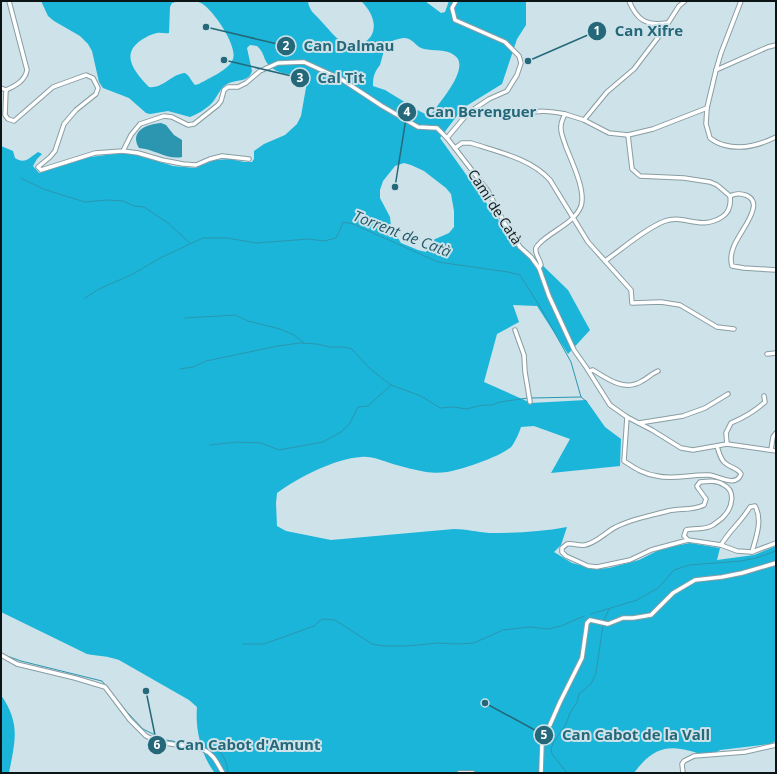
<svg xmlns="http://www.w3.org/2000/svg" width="777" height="774" font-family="'Open Sans',sans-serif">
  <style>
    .forest { fill: #1ab5d8; fill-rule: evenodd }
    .water { fill: #2c96b1 }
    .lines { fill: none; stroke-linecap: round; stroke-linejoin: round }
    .stream { stroke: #2c96b1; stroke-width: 1 }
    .minor-casing { stroke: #899da3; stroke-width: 5.5 }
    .minor { stroke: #fff; stroke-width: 3.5 }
    .labels { text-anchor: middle; stroke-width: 4; stroke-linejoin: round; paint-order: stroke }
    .street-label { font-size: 14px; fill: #0d1416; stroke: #cde2e9 }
    .water-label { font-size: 15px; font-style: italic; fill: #215968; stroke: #cde2e9 }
    .leader { fill: none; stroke: #25687a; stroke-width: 1.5 }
    .callout-dot { fill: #25687a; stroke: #cde2e9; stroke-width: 1.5 }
    .mark-label { font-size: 12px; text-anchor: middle; font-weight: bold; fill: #fff }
    .callout-label { font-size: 15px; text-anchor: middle; font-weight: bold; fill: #25687a; stroke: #cde2e9; stroke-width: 4; stroke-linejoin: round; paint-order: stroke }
  </style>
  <rect width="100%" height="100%" fill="#cde2e9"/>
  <g class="forest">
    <path d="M 41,1 L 308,1 C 309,11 315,14 321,21 C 328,28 333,36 341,41 C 360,51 380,38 372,17 C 370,11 365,5 361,1 L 425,1 L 441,13 L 445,12 L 449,1 L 526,1 L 526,25 L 517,39 L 502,84 L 463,108 L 440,138 L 505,229 L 568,290 L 590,330 L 568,354 L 537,306 L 513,305 L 519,322 L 497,334 L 484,382 L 531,403 L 586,400 L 605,427 L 621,439 L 620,466 L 551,473 L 570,439 L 534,426 L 521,427 C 519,433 516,440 512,446 C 503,456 461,470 447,472 C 440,473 433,473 426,472 C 415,470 404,467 393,464 C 382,461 373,456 361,457 C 336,458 297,478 277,493 L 276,503 L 277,526 L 286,531 L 331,540 L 454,529 C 466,529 477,532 489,533 C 515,533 541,532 567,527 L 561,545 L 554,552 L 572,563 L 596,569 L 609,568 L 639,560 L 659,550 L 675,546 L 690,543 L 720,548 L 717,560 L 754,555 L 776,546 L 776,741 L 770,744 L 720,750 L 709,757 C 676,745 657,741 634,773 L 215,773 C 201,756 195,728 197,707 L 189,700 L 119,660 C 108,656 98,656 87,654 L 1,612 L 1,146 L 13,151 L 15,158 C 25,165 30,157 38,152 L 42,154 L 37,159 L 33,166 L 39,173 L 90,157 L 114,154 L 135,154 L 173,166 L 195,168 L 214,160 L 231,159 L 244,162 L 252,162 L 254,159 L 254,151 L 264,144 L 285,135 L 297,124 L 301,116 L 307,82 C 301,73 285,76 275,70 C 261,61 267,55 257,46 L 250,45 L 247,48 L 252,71 C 249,81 240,80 232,82 C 220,85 219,96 211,104 C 206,109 196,115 190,117 L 168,111 L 150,114 L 146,113 L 129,98 L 103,88 L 99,82 L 92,51 L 88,44 L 80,36 L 54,21 L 48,16 ZM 176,2 C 184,2 193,0 201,3 C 212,8 238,46 233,59 C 229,70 209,78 199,84 L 195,85 C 191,81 190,76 185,73 C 171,74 163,89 149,87 C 142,80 133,70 131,61 C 127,46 145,36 157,33 C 161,32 165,34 169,33 L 170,7 L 172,3 ZM 403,38 C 413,37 415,47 424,49 C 434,51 446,49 454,55 C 472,66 440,102 432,113 L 428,115 L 421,112 L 385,90 L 373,86 C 373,82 373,77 375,73 C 376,70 378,68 380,65 C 385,50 383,41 403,38 ZM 404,163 L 411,165 L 424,171 L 446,188 L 451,194 L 454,211 L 454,227 L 449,233 L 433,240 L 426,252 L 418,250 L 401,243 L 391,227 L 390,217 L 380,198 L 380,190 L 383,181 L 395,166 Z"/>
    <path d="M 1,695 C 21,724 15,741 9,773 L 1,773 Z"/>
  </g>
  <path class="water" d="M 161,123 L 166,125 L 174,135 L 182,140 L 182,157 C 167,160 154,149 139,148 C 129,131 147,124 161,123 Z"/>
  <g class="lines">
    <g class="stream">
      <polyline points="21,178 43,189 85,202 107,200 123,201 134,206 144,207 168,223 190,243"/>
      <polyline points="85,298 99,289 133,274 160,258 203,238 227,238 256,243 309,239 324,241 336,238 340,230 343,222 353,224 438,262 508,272 520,275 542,310 571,362 581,397 587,402"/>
      <polyline points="185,318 235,315 248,321 280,329 294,335 304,343"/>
      <polyline points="180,369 193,367 206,361 278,346 300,343 317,344 330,347 344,347 352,349 369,368 391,385 421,396 440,408 454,407 466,409 483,405 492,405 500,402 528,398"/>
      <polyline points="531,398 581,397"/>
      <polyline points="210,445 237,442 261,443 279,450 323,442 341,432 350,423 358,407 368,406 391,385"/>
      <polyline points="591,614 637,600 658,588 674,570 689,565 741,561 756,558 776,551"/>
      <polyline points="243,644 264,644 314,626 322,619 335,620 372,644 384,646 407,646 438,643 457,644 474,643 503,630 530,627 548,629 561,626 584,616"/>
      <polyline points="7,656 21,661 102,681 127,712 143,729 165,740 186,743 197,746"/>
      <path d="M 204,748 C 208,749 213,748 217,750 C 225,755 227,764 228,773"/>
      <polyline points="567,773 552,754 551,749 553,743 566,724 570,713 577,702 579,694 591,684 596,673 603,625 605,618 609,609"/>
    </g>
    <g class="minor-casing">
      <g id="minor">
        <path d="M 629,1 C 637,20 646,26 667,23"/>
        <polyline points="716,70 721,53 741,1"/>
        <path d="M 1,88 L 6,90 C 15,86 25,81 27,70 L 9,1"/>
        <polyline points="6,90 5,115 8,119 14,121 53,87 86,75 93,78 98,88 96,94 76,110 64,124 55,151 50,157 38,167 41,170 95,153 123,151 131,135 140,124 164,116 172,117 188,125 194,124 218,105 221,101 224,90 228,87 238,87 246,83 260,71 278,63 304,62 341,79 382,106 418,127 437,128 447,138 488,191 505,224 520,247 531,257 539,268 549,296 574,350 586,367 610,405 627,417 652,430 681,448 693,450 727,444 776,451"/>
        <path d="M 707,108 L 706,124 L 710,138 C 714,141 719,144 724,145 C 741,150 760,145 776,137"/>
        <path d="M 522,114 C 538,110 550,111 565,114"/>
        <polyline points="584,120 607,92 634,69 663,31 679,6 685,1"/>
        <polyline points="447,138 468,113 489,99 507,91 517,75 521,63 519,56 505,42 455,20 452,8 456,1"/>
        <path d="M 455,148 L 462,143 L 471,143 C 498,152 530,158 550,180 L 588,242 L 631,290 L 632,303 L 661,302 L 680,305 L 717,327 L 734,329"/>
        <polyline points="123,151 138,153 162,160 183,164 196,165 210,159 222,156 249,159"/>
        <path d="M 730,196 C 739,191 757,195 753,209 C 749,228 726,245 732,266 L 744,268 L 776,270"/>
        <path d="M 605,261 C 622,249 646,228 665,221 C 684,214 700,231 722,217 C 730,212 731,204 730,196 L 717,185 L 710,182 L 684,178 L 640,176 L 632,169 L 628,135"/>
        <path d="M 539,268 L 541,265 C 540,259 534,253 536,248 C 537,245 540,243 542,241 C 554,230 575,222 581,206 C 586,191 572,162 566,147 C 564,140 560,133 561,126 C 561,122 563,118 565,114 L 584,120 L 609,133 L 628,135 L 653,129 L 707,108 L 716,70 L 768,47 L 776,45"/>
        <polyline points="515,330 524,355 525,372 530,402"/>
        <polyline points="767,354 776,353"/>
        <path d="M 589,371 L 593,370 C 607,379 625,392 642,381 C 648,378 651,374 658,371"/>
        <path d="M 627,417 L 624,461 C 635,468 643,474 657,476 C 674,480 691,474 709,475 C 719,476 736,488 741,474 C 738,468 731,468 725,463 C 720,459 719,452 717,446"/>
        <polyline points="639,423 683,416 705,408 728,394"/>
        <path d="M 727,444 L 726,433 L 731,423 C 743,418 755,411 765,402 L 764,396"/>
        <polyline points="771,450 773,437 776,433"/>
        <path d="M 688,540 L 684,536 L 686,530 C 695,527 703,531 713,525 C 717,522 722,519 725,515 C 732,507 736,491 724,485 C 717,480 708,481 700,482 L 697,486 L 698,488 L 706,499 L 704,505 C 692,511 680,508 668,511 C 650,516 630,519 614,528 C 605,533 596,543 585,545 C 579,546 573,543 567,544 L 562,548 L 562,552 L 566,556 L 588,566 L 597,567 L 630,560 L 651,550 L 688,540 L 721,545 L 737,551 L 752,552 L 776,543"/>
        <path d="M 721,545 C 729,531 742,521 750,507 L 755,506 C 763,520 756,537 752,552"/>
        <path d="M 1,655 L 17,664 L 75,678 L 105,687 L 130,720 L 146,736 L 159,742 L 202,749 C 214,754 217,763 223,773"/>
        <polyline points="459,773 473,773"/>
        <polyline points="541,773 542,743 560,702 582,658 587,623 590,620 608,624 623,618 633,618 651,615 673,593 695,580 722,577 742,573 776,563"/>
        <polyline points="683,773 682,764 684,761 694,756 745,752 776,745"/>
      </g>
    </g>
    <use href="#minor" class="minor"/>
  </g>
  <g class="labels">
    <g class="street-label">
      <text transform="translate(495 207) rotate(57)" y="5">Camí de Catà</text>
    </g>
    <g class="water-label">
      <text transform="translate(402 234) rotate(21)" y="5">Torrent de Catà</text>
    </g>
  </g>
  <path class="leader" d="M528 61L597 31M206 27L286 46M224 60L300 78M395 187L407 112M485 703L544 735M146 691L157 745"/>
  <g class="callout-dot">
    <circle cx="528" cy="61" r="4"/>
    <circle cx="206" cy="27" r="4"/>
    <circle cx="224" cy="60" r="4"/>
    <circle cx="395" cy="187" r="4"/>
    <circle cx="485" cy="703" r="4"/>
    <circle cx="146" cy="691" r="4"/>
    <circle cx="597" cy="31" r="10"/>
    <circle cx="286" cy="46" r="10"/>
    <circle cx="300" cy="78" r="10"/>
    <circle cx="407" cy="112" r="10"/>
    <circle cx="544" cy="735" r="10"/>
    <circle cx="157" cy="745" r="10"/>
  </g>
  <g class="mark-label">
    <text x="597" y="35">1</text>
    <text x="286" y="50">2</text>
    <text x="300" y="82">3</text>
    <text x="407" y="116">4</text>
    <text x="544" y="739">5</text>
    <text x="157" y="749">6</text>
  </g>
  <g class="callout-label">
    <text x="649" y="36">Can Xifre</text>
    <text x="349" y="51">Can Dalmau</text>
    <text x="341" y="83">Cal Tit</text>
    <text x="481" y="117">Can Berenguer</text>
    <text x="636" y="740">Can Cabot de la Vall</text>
    <text x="248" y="750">Can Cabot d'Amunt</text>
  </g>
  <rect width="777" height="774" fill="none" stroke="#0d1416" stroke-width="4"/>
</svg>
